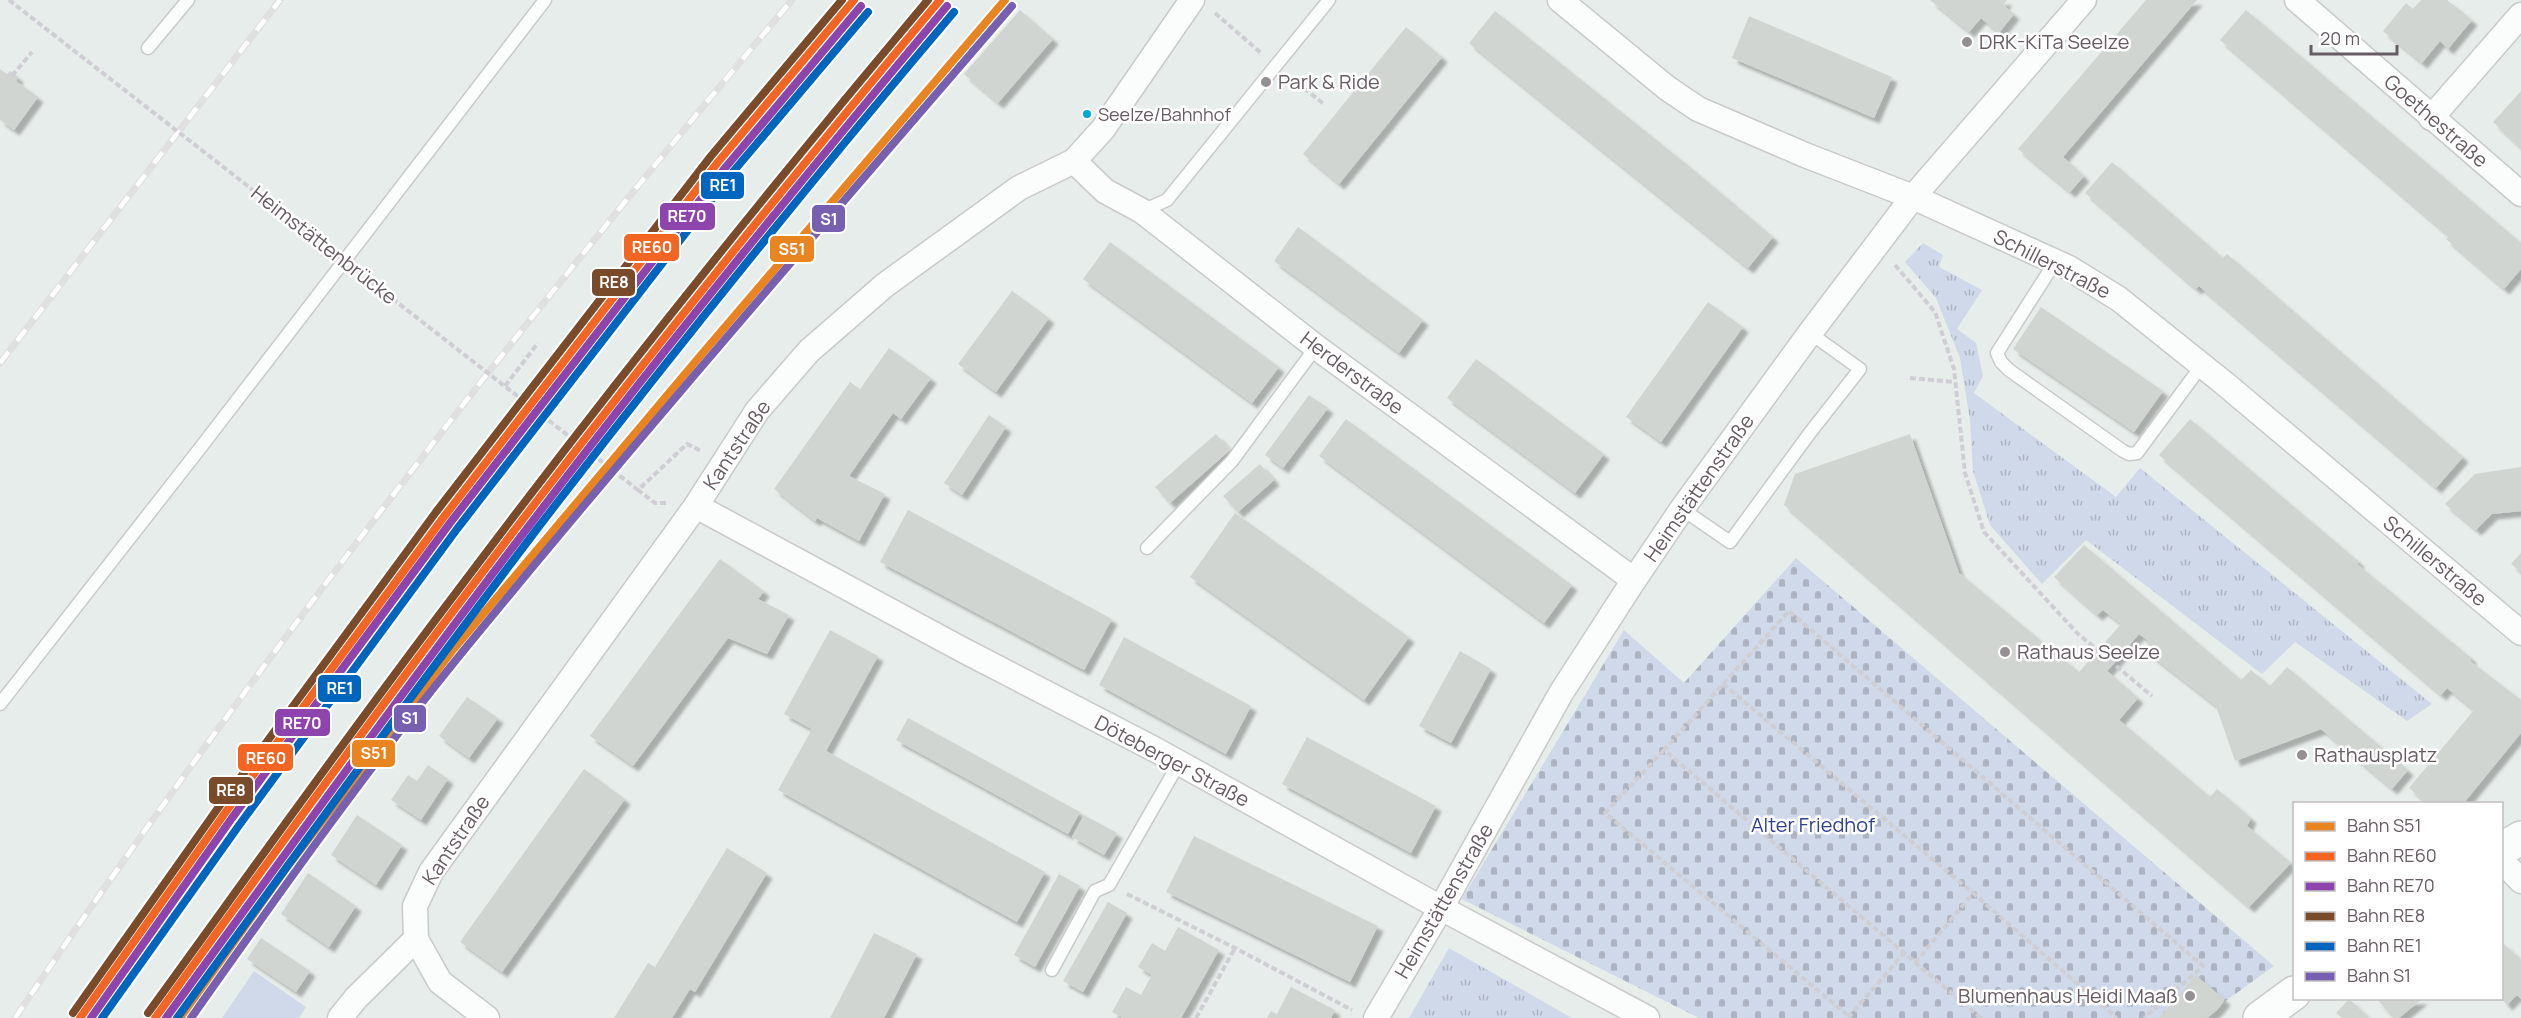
<svg xmlns="http://www.w3.org/2000/svg" width="2521" height="1018" font-family="Manrope,sans-serif">
  <style>
    .grass { fill: url(#grass-tufts) }
    .cemetery { fill: url(#cemetery-stones) }
    .pitch { fill: #d0d9ea }
    .building { fill: #d1d5d2; filter: url(#shadow) }
    .lines { fill: none; stroke-linecap: round; stroke-linejoin: round }
    .lane-casing { stroke: #c9caca; stroke-width: 15 }
    .street-casing { stroke: #c9caca; stroke-width: 27 }
    .secondary-casing { stroke: #cbcacb; stroke-width: 36 }
    .path { stroke: #cfced4; stroke-width: 4; stroke-dasharray: 6 3; stroke-linecap: butt }
    .lane { stroke: #fbfcfc; stroke-width: 12 }
    .street { stroke: #fbfcfc; stroke-width: 24 }
    .secondary { stroke: #fbfcfc; stroke-width: 33 }
    .rail-casing { stroke: #e0e0e1; stroke-width: 7 }
    .rail { stroke: #fff; stroke-width: 4.5; stroke-dasharray: 14; stroke-linecap: butt }
    .path-bridge { stroke: #cfced4; stroke-width: 4; stroke-dasharray: 6 3; stroke-linecap: butt }
    .rail-1-casing { stroke: #fff; stroke-width: 12 }
    .rail-2-casing { stroke: #fff; stroke-width: 12 }
    .rail-3-casing { stroke: #fff; stroke-width: 12 }
    .rail-4-casing { stroke: #fff; stroke-width: 12 }
    .rail-5-casing { stroke: #fff; stroke-width: 12 }
    .rail-6-casing { stroke: #fff; stroke-width: 12 }
    .rail-1 { stroke: #e88520; stroke-width: 8 }
    .rail-2 { stroke: #f26522; stroke-width: 8 }
    .rail-3 { stroke: #8e44ad; stroke-width: 8 }
    .rail-4 { stroke: #7a4b2a; stroke-width: 8 }
    .rail-5 { stroke: #0065bd; stroke-width: 8 }
    .rail-6 { stroke: #7760b0; stroke-width: 8 }
    .poi-dot { fill: #938f92; stroke: #fff; stroke-width: 2 }
    .bus-dot { fill: #00a9ce; stroke: #fff; stroke-width: 2 }
    .labels { text-anchor: middle; stroke-width: 5; stroke-linejoin: round; paint-order: stroke }
    .bus-label { font-size: 18px; fill: #665c63; stroke: #fff; text-anchor: start }
    .poi-label { font-size: 20px; fill: #665c63; stroke: #fff; text-anchor: start }
    .street-label { font-size: 20px; fill: #665c63; stroke: #fff }
    .park-label { font-size: 20px; fill: #2f4292; stroke: #fff }
    .line-badge { stroke: #fff; stroke-width: 2 }
    .badge-label { font-size: 16px; text-anchor: middle; font-weight: bold; fill: #fff }
  </style>
  <defs>
    <pattern id="grass-tufts" width="24" height="20" patternUnits="userSpaceOnUse" patternTransform="scale(1.5)"><rect width="24" height="20" fill="#d0d9ea"/><path d="M3 7l-1-3M5 7V3M7 7l1-3M15 17l-1-3M17 17v-4M19 17l1-3" fill="none" stroke="#adb3c1"/></pattern>
    <pattern id="cemetery-stones" width="16" height="16" patternUnits="userSpaceOnUse" patternTransform="scale(1.5)"><rect width="16" height="16" fill="#d0d9ea"/><path d="M2 7V4a2 2 0 0 1 4 0v3zM10 15v-3a2 2 0 0 1 4 0v3z" fill="#adb3c1"/></pattern>
    <filter id="shadow"><feDropShadow dx="5.5" dy="5.5" stdDeviation="1.5" flood-color="#0004"/></filter>
  </defs>
  <rect width="100%" height="100%" fill="#e7edea"/>
  <g class="grass">
    <polygon points="1923,243 1943,255 1939,267 1982,290 1957,329 1976,343 1983,376 1974,393 2116,497 2140,468 2432,704 2407,721 2295,642 2262,674 2086,540 2042,584 1990,525 1973,471 1970,420 1960,358 1936,298 1905,262"/>
    <polygon points="1449,948 1572,1018 1409,1018"/>
  </g>
  <polygon class="cemetery" points="1796,558 2274,966 2202,1018 1699,1018 1462,899 1624,630 1684,683"/>
  <polygon class="pitch" points="254,971 306,1007 299,1018 222,1018"/>
  <g class="building">
    <polygon points="1930,0 2007,0 2003,5 2014,14 1999,33 1981,18 1969,32"/>
    <polygon points="2146,0 2197,0 2063,157 2084,176 2070,192 2018,149"/>
    <polygon points="2421,0 2447,0 2472,20 2448,49 2440,41 2422,63 2383,31 2406,3 2413,9"/>
    <polygon points="1020,10 1053,39 998,103 964,74"/>
    <polygon points="2246,10 2521,243 2521,269 2504,289 2446,239 2449,236 2220,40"/>
    <polygon points="1495,11 1690,167 1773,237 1748,268 1469,43"/>
    <polygon points="1749,16 1892,77 1874,118 1732,58"/>
    <polygon points="1406,27 1442,57 1339,184 1303,154"/>
    <polygon points="0,69 7,74 10,71 18,77 16,81 38,97 14,130 0,120"/>
    <polygon points="2521,91 2521,148 2493,122"/>
    <polygon points="2112,162 2223,258 2227,254 2463,457 2436,488 2199,286 2196,289 2085,193"/>
    <polygon points="1298,227 1423,320 1399,353 1274,261"/>
    <polygon points="1110,242 1279,367 1252,403 1083,279"/>
    <polygon points="1012,291 1049,318 996,392 958,364"/>
    <polygon points="1708,302 1743,327 1661,442 1626,417"/>
    <polygon points="2041,307 2163,391 2134,432 2013,349"/>
    <polygon points="889,348 931,378 901,419 893,413 849,476 885,494 859,541 817,518 815,521 774,489 850,382 860,389"/>
    <polygon points="1476,359 1604,454 1575,493 1447,398"/>
    <polygon points="1309,395 1328,408 1283,468 1265,455"/>
    <polygon points="989,415 1006,427 962,495 944,483"/>
    <polygon points="1346,419 1572,585 1544,623 1319,456"/>
    <polygon points="2190,419 2359,562 2357,564 2471,658 2470,661 2521,700 2521,733 2463,804 2428,804 2409,788 2474,710 2447,688 2441,695 2159,455"/>
    <polygon points="1216,434 1230,450 1170,503 1155,487"/>
    <polygon points="1910,434 1959,573 2079,672 2121,624 2103,610 2097,615 2054,577 2084,545 2241,680 2251,670 2270,686 2287,667 2408,770 2392,789 2321,729 2235,761 2216,706 2143,649 2150,642 2139,634 2107,671 2138,698 2119,720 2210,797 2217,789 2251,818 2247,826 2291,863 2249,907 1784,505 1795,474"/>
    <polygon points="1260,464 1274,480 1238,512 1223,496"/>
    <polygon points="2521,467 2521,511 2492,514 2476,530 2445,504 2475,474"/>
    <polygon points="908,510 1112,619 1084,670 880,562"/>
    <polygon points="1235,513 1409,637 1364,700 1190,577"/>
    <polygon points="2521,553 2521,572 2511,564"/>
    <polygon points="720,559 764,591 758,599 789,615 767,654 728,638 633,766 590,736"/>
    <polygon points="830,630 878,656 826,751 1045,872 1017,922 778,790 812,729 784,714"/>
    <polygon points="1124,637 1251,706 1226,754 1099,685"/>
    <polygon points="1460,651 1491,669 1451,743 1419,726"/>
    <polygon points="467,697 498,718 469,758 439,736"/>
    <polygon points="908,718 1080,812 1068,834 896,740"/>
    <polygon points="1307,737 1436,806 1411,853 1282,784"/>
    <polygon points="428,765 448,779 421,820 391,800 408,775 417,781"/>
    <polygon points="584,769 625,799 502,972 460,942"/>
    <polygon points="357,815 402,845 376,885 331,855"/>
    <polygon points="1084,815 1117,833 1104,855 1072,837"/>
    <polygon points="1194,836 1378,926 1350,982 1166,892"/>
    <polygon points="727,848 767,873 695,992 690,989 672,1018 614,1018 648,963 655,967"/>
    <polygon points="308,873 356,906 329,947 281,914"/>
    <polygon points="1059,874 1080,886 1035,967 1014,955"/>
    <polygon points="1108,902 1127,913 1083,992 1063,981"/>
    <polygon points="1178,927 1219,950 1181,1018 1123,1018 1112,1012 1126,987 1141,995 1152,975 1138,967 1152,943 1165,951"/>
    <polygon points="874,933 917,954 884,1018 830,1018"/>
    <polygon points="261,938 310,971 296,992 247,959"/>
    <polygon points="2503,943 2521,960 2521,999 2517,995 2507,1005 2502,999"/>
    <polygon points="2196,975 2225,1000 2217,1010 2207,1018 2159,1018"/>
    <polygon points="1291,987 1335,1010 1331,1018 1267,1018 1271,1011 1277,1014"/>
    <polygon points="2349,999 2369,1018 2342,1018 2336,1013"/>
    <polygon points="2377,999 2422,999 2399,1018 2393,1018"/>
  </g>
  <g class="lines">
    <g class="lane-casing">
      <g id="lane">
        <polyline points="148,48 188,0"/>
        <polyline points="1142,211 1167,200 1329,0"/>
        <polyline points="2055,262 1997,353 2001,362 2009,370 2123,451 2129,454 2137,453 2202,365"/>
        <polyline points="1682,509 1730,542 1809,434 1860,369 1810,333"/>
        <polyline points="1147,548 1232,461 1316,347"/>
        <polyline points="0,704 201,447 545,0"/>
        <polyline points="1052,970 1095,891 1109,885 1179,763"/>
      </g>
    </g>
    <g class="street-casing">
      <g id="street">
        <polyline points="1560,0 1667,88 1698,109 1805,155 1913,197 2069,268 2119,299 2224,383 2521,633"/>
        <polyline points="2297,0 2521,194"/>
        <polyline points="2431,118 2521,15"/>
        <polyline points="1074,161 1105,191 1142,211 1316,347 1634,580"/>
        <polyline points="696,506 961,649 1154,749 1441,908 1647,1018"/>
        <polyline points="2502,861 2521,881"/>
        <polyline points="340,1018 356,998 416,939"/>
        <polyline points="487,1018 440,982 416,939 415,906 431,872 696,506 757,411 809,351 885,285 1019,188 1074,161 1103,129 1192,0"/>
        <polyline points="1376,1018 1441,908 1561,693 1634,580 1682,509 1810,333 1913,197 2084,0"/>
      </g>
    </g>
    <g class="secondary-casing">
      <g id="secondary">
        <polyline points="2502,849 2521,838"/>
        <polyline points="2260,1018 2294,993"/>
      </g>
    </g>
    <g class="path">
      <polyline points="1215,13 1261,53"/>
      <polyline points="12,76 32,52"/>
      <polyline points="1290,77 1325,105"/>
      <polyline points="1895,265 1935,312 1954,369 1965,473 1984,532 2077,633 2152,696"/>
      <polyline points="1910,378 1954,382"/>
      <polyline points="505,386 538,343"/>
      <polyline points="666,503 655,503 638,490 687,444 701,451"/>
      <polyline points="1723,684 1973,893"/>
      <polyline points="1664,750 1605,813 1851,1018"/>
      <polyline points="1127,894 1235,948 1352,1010"/>
      <polyline points="1915,963 1973,893 2117,1018"/>
      <polyline points="1196,1018 1235,948"/>
      <polyline points="1848,1018 1904,953"/>
      <polyline points="1981,1018 1664,750 1789,611 2203,966 2144,1018"/>
    </g>
    <use href="#lane" class="lane"/>
    <use href="#street" class="street"/>
    <use href="#secondary" class="secondary"/>
    <g class="rail-casing">
      <g id="rail">
        <polyline points="0,363 280,0"/>
        <path d="M 15,1018 C 254,664 517,327 792,0"/>
      </g>
    </g>
    <use href="#rail" class="rail"/>
    <polyline class="path-bridge" points="9,0 638,490"/>
    <g class="rail-1-casing">
      <polyline id="rail-1" points="180,1018 287,867 452,651 701,355 1005,0"/>
    </g>
    <g class="rail-2-casing">
      <g id="rail-2">
        <polyline points="80,1018 225,813 443,518 718,162 854,0"/>
        <path d="M 155,1018 C 255,880 354,742 457,606 C 612,400 774,198 940,0"/>
      </g>
    </g>
    <g class="rail-3-casing">
      <g id="rail-3">
        <polyline points="91,1018 232,818 450,523 725,168 861,6"/>
        <path d="M 166,1018 C 287,852 407,685 532,522 C 666,346 805,175 947,6"/>
      </g>
    </g>
    <g class="rail-4-casing">
      <g id="rail-4">
        <polyline points="73,1013 218,808 436,512 711,156 842,0"/>
        <path d="M 148,1013 C 249,874 348,735 452,598 C 605,394 764,195 928,0"/>
      </g>
    </g>
    <g class="rail-5-casing">
      <g id="rail-5">
        <polyline points="102,1018 240,824 457,529 732,173 868,12"/>
        <path d="M 177,1018 C 296,854 415,690 537,529 C 672,353 811,181 954,12"/>
      </g>
    </g>
    <g class="rail-6-casing">
      <path id="rail-6" d="M 191,1018 C 278,895 365,772 460,655 C 640,435 827,221 1012,6"/>
    </g>
    <use href="#rail-1" class="rail-1"/>
    <use href="#rail-2" class="rail-2"/>
    <use href="#rail-3" class="rail-3"/>
    <use href="#rail-4" class="rail-4"/>
    <use href="#rail-5" class="rail-5"/>
    <use href="#rail-6" class="rail-6"/>
  </g>
  <g class="poi-dot">
    <circle cx="1967" cy="42" r="6"/>
    <circle cx="1266" cy="82" r="6"/>
    <circle cx="2005" cy="652" r="6"/>
    <circle cx="2302" cy="755" r="6"/>
    <circle cx="2190" cy="996" r="6"/>
  </g>
  <circle class="bus-dot" cx="1087" cy="114" r="5"/>
  <g class="labels">
    <g class="bus-label">
      <text x="1098" y="121">Seelze/Bahnhof</text>
    </g>
    <g class="poi-label">
      <text x="1979" y="49">DRK-KiTa Seelze</text>
      <text x="1278" y="89">Park &amp; Ride</text>
      <text x="2017" y="659">Rathaus Seelze</text>
      <text x="2314" y="762">Rathausplatz</text>
      <text x="2178" y="1003" text-anchor="end">Blumenhaus Heidi Maaß</text>
    </g>
    <g class="street-label">
      <text transform="translate(2436 121) rotate(41)" y="7">Goethestraße</text>
      <text transform="translate(324 245) rotate(38)" y="7">Heimstättenbrücke</text>
      <text transform="translate(2052 264) rotate(27)" y="7">Schillerstraße</text>
      <text transform="translate(1352 373) rotate(37)" y="7">Herderstraße</text>
      <text transform="translate(737 445) rotate(-56)" y="7">Kantstraße</text>
      <text transform="translate(1699 488) rotate(-55)" y="7">Heimstättenstraße</text>
      <text transform="translate(2435 561) rotate(40)" y="7">Schillerstraße</text>
      <text transform="translate(1172 761) rotate(28)" y="7">Döteberger Straße</text>
      <text transform="translate(456 840) rotate(-56)" y="7">Kantstraße</text>
      <text transform="translate(1444 901) rotate(-60)" y="7">Heimstättenstraße</text>
    </g>
    <g class="park-label">
      <text x="1813" y="832">Alter Friedhof</text>
    </g>
  </g>
  <g class="line-badge">
    <rect x="700" y="171" width="45" height="29" rx="6" fill="#0065bd"/>
    <rect x="659" y="202" width="57" height="29" rx="6" fill="#8e44ad"/>
    <rect x="811" y="204" width="35" height="29" rx="6" fill="#7760b0"/>
    <rect x="623" y="233" width="57" height="29" rx="6" fill="#f26522"/>
    <rect x="769" y="235" width="46" height="28" rx="6" fill="#e88520"/>
    <rect x="591" y="268" width="45" height="29" rx="6" fill="#7a4b2a"/>
    <rect x="317" y="674" width="45" height="29" rx="6" fill="#0065bd"/>
    <rect x="393" y="704" width="34" height="29" rx="6" fill="#7760b0"/>
    <rect x="274" y="708" width="57" height="29" rx="6" fill="#8e44ad"/>
    <rect x="351" y="739" width="45" height="29" rx="6" fill="#e88520"/>
    <rect x="237" y="743" width="57" height="29" rx="6" fill="#f26522"/>
    <rect x="208" y="776" width="46" height="29" rx="6" fill="#7a4b2a"/>
  </g>
  <g class="badge-label">
    <text x="723" y="191">RE1</text>
    <text x="687" y="222">RE70</text>
    <text x="829" y="225">S1</text>
    <text x="652" y="253">RE60</text>
    <text x="792" y="255">S51</text>
    <text x="614" y="288">RE8</text>
    <text x="340" y="694">RE1</text>
    <text x="410" y="724">S1</text>
    <text x="302" y="729">RE70</text>
    <text x="374" y="759">S51</text>
    <text x="266" y="764">RE60</text>
    <text x="231" y="796">RE8</text>
  </g>
  <rect x="2293" y="802" width="210" height="198" fill="#ffffff" stroke="#c2bec1" stroke-width="1.5"/>
  <rect x="2305" y="822" width="30" height="9" fill="#e88520" stroke="#c2bec1" stroke-width="1.5"/>
  <text x="2347" y="832" font-size="18" fill="#665c63">Bahn S51</text>
  <rect x="2305" y="852" width="30" height="9" fill="#f26522" stroke="#c2bec1" stroke-width="1.5"/>
  <text x="2347" y="862" font-size="18" fill="#665c63">Bahn RE60</text>
  <rect x="2305" y="882" width="30" height="9" fill="#8e44ad" stroke="#c2bec1" stroke-width="1.5"/>
  <text x="2347" y="892" font-size="18" fill="#665c63">Bahn RE70</text>
  <rect x="2305" y="912" width="30" height="9" fill="#7a4b2a" stroke="#c2bec1" stroke-width="1.5"/>
  <text x="2347" y="922" font-size="18" fill="#665c63">Bahn RE8</text>
  <rect x="2305" y="942" width="30" height="9" fill="#0065bd" stroke="#c2bec1" stroke-width="1.5"/>
  <text x="2347" y="952" font-size="18" fill="#665c63">Bahn RE1</text>
  <rect x="2305" y="972" width="30" height="9" fill="#7760b0" stroke="#c2bec1" stroke-width="1.5"/>
  <text x="2347" y="982" font-size="18" fill="#665c63">Bahn S1</text>
  <path d="M2311 45v9h86v-9" fill="none" stroke="#665c63" stroke-width="3"/>
  <text x="2320" y="45" font-size="18" fill="#665c63" stroke="#ffffff" stroke-width="4.5" paint-order="stroke">20 m</text>
</svg>
